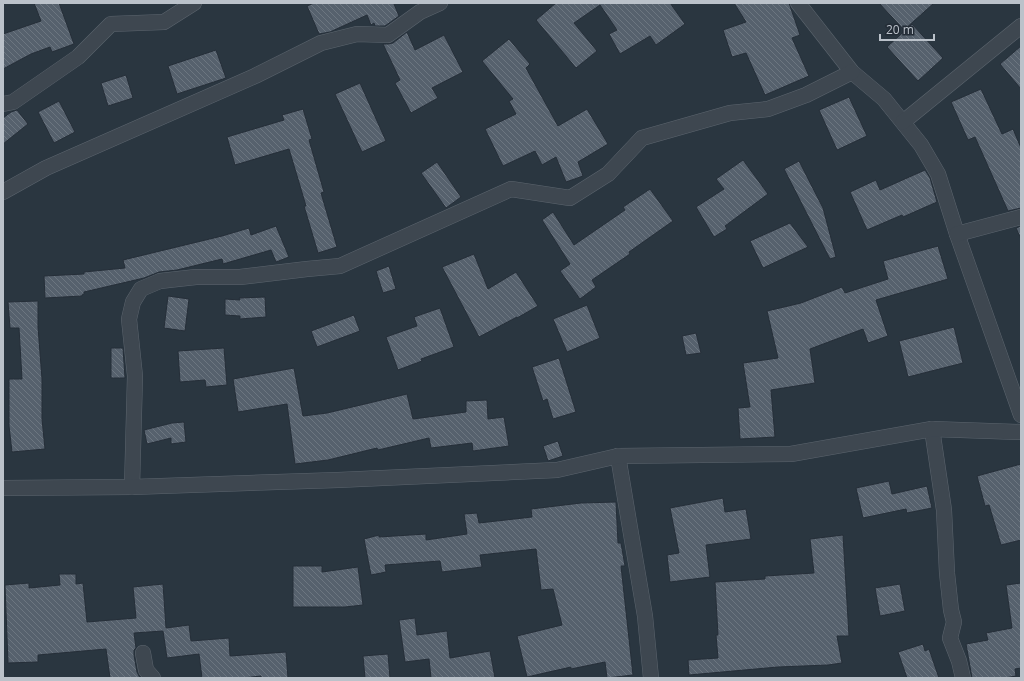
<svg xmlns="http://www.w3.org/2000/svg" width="1024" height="681" font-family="'Open Sans',sans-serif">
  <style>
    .building { fill: url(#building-back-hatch); stroke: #252e38 }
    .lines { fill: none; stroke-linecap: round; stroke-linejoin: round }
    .minor-casing { stroke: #5c656e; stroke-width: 16 }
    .minor { stroke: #3e4750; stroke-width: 15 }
  </style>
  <defs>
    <pattern id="building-back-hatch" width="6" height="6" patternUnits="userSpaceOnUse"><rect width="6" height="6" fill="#56616d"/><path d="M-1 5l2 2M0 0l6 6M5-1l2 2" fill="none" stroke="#6c7680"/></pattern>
  </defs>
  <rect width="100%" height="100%" fill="#2a3640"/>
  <g class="building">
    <polygon points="34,3 59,3 74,44 52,52 50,47 31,54 3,69 3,34 41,21"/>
    <polygon points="314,3 395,3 394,4 399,16 385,26 375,26 374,23 371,25 367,15 330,32 319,34 307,6"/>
    <polygon points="556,3 670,3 685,24 656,45 650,36 620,54 609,34 617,30 600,5 574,23 597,51 576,68 536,20"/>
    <polygon points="734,3 789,3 800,35 792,38 809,76 765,95 746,53 732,57 723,30 746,22"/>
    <polygon points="879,3 934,3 904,30"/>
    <polygon points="912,24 943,58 918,81 887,47"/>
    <polygon points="407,32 415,50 444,35 463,72 432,88 438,98 411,113 395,83 400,80 383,44 388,44 393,43"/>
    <polygon points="509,39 530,64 526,68 558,126 587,109 608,144 578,162 583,176 566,182 556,157 542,165 535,151 503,166 485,129 516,114 509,101 513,99 482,61"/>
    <polygon points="1021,46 1021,89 1000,64"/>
    <polygon points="216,50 226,78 177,94 168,66"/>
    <polygon points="126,75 133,98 108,106 101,83"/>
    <polygon points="360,83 386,141 362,152 335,94"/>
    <polygon points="981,89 1002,134 1013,129 1021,148 1021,208 1008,211 975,137 968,140 951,102"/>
    <polygon points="849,97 867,136 837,150 819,110"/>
    <polygon points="59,101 75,132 54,143 38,112"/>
    <polygon points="303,109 312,139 309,140 324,192 321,193 337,247 318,253 304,206 306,206 289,149 235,165 227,137 284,120 282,115"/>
    <polygon points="17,110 28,124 3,144 3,118 11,112"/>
    <polygon points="743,160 768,194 725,226 727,229 714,237 696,207 724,189 716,179"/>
    <polygon points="799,161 823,208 836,257 830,259 784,169"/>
    <polygon points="437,162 461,197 446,208 421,173"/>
    <polygon points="925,170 930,178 937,202 903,217 902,215 867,230 850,192 876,180 880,190"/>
    <polygon points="650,189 673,221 629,252 630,254 592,280 596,287 580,299 560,271 570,264 542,220 553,212 574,245 625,210 623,207"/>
    <polygon points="790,223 808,247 763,268 750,241"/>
    <polygon points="276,226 289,257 276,262 271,250 223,264 222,259 177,270 159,272 144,278 84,292 84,294 82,295 82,296 45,298 44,276 84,274 84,272 125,268 123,260 222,236 249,228 251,235"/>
    <polygon points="1021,226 1021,239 1016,228"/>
    <polygon points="938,246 948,279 876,300 888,336 868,343 863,329 810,349 815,383 771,390 775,437 740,439 738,408 750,407 743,363 778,358 767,311 801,303 842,287 845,293 888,279 883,261"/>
    <polygon points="474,254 488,289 516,272 538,306 517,318 517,317 479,337 442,267"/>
    <polygon points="389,266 396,289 383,293 376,271"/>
    <polygon points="168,296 189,299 185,331 164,328"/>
    <polygon points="265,297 266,317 240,319 240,316 225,315 225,299 240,300 239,298"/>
    <polygon points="38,301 38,327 42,379 42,419 45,449 12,452 9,426 9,379 22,379 19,328 10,328 8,302"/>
    <polygon points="587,305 600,338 567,352 553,319"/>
    <polygon points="440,308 454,347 421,359 422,361 398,370 386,337 417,326 414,317"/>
    <polygon points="354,315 360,331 317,347 311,331"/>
    <polygon points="954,327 963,363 908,377 899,341"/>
    <polygon points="696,333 701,353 686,355 682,336"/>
    <polygon points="111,348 123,348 125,378 111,378"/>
    <polygon points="224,348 227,385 206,387 205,380 180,382 178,351"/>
    <polygon points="559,358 576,412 553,419 547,399 543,401 532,367"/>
    <polygon points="294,368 303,416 327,413 407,394 413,419 466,412 466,401 487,400 488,419 504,417 509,446 473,451 472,443 431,448 429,438 378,450 377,448 328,460 295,464 287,404 238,412 233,379"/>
    <polygon points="184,422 186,442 171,444 171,438 147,444 144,430 172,423"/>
    <polygon points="558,441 563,456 548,461 543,446"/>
    <polygon points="1021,464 1021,540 1001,545 989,505 985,506 977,476"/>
    <polygon points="889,481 892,494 927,486 932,508 907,513 906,509 863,518 856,488"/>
    <polygon points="723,498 725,512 746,509 751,539 706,545 710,577 670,582 667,555 679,553 670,508"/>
    <polygon points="616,502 618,543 621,543 625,566 621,566 633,675 607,678 605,662 571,669 571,667 527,677 517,636 562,625 553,589 541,590 536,549 480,555 482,567 442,572 440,561 385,565 386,572 371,575 364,539 379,535 379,537 426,534 426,540 467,534 464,514 477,513 479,523 532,517 531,509 581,503"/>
    <polygon points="843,535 849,636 837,636 842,663 828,665 778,667 689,675 688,660 718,658 716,635 718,635 715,582 765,579 765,576 814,573 810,539"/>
    <polygon points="293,566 322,566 322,572 358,567 363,605 345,607 293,607"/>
    <polygon points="59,574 76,574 76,584 83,583 87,622 136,618 133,587 163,584 166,628 189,625 191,641 229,638 230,656 286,652 288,678 261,678 261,676 243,678 202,678 199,654 167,658 163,631 134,633 136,648 134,650 134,655 137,672 140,678 110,678 106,649 38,655 38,662 8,663 5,585 29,583 29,588 60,585"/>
    <polygon points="1021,583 1021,668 1015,669 1016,676 1005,678 972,678 966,644 988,640 986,633 1012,628 1006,585"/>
    <polygon points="900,584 905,611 880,616 875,588"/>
    <polygon points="415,618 417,635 447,631 450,658 490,651 495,678 431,678 429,659 405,662 399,620"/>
    <polygon points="923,644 925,651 929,649 939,678 907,678 898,652"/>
    <polygon points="388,654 390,678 365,678 363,656"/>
  </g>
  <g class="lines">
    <g class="minor-casing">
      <g id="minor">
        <polyline points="798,3 852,72 884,99 921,145 938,174 957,234 1021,415"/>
        <polyline points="3,104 13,102 78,57 111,24 164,22 194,3"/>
        <polyline points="903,122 1021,26"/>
        <polyline points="3,192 46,168 255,76 321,43 357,34 388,35 420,12 440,3"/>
        <polyline points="957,234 1021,217"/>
        <polyline points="932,429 944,510 947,573 951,610 954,622 950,638 959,661 963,678"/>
        <polyline points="618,456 629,522 645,616 651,678"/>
        <polyline points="132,487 135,376 129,319 133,302 141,289 160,281 196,277 240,277 307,269 340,266 511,189 570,198 608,174 642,138 730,113 768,109 806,95 852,72"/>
        <polyline points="3,488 132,487 338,480 557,470 618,456 791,454 932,429 1021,432"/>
        <polyline points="143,653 146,670 153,678"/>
      </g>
    </g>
    <use href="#minor" class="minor"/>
  </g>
  <rect width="1024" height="681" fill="none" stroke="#bbc2ca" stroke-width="8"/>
  <path d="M880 34v6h54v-6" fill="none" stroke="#bbc2ca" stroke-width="2"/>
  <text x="886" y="34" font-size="12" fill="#bbc2ca" stroke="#232c36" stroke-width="3" paint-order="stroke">20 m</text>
</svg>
